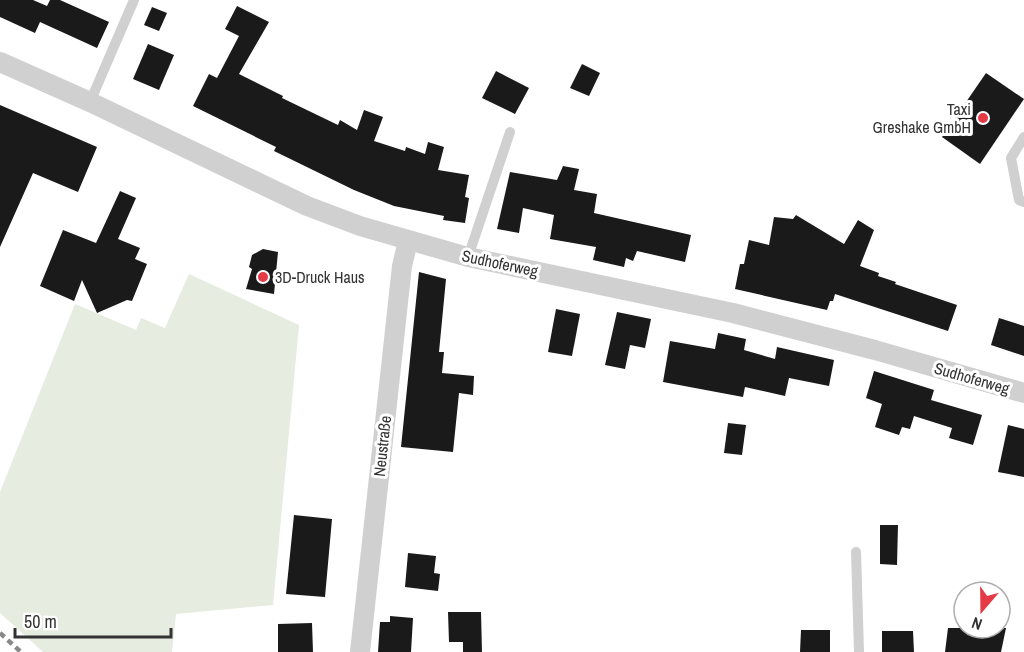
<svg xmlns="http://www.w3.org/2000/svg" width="1024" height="652" font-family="'Archivo Narrow',sans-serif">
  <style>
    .green { fill: #e6ecdf }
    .building { fill: #1a1a1a }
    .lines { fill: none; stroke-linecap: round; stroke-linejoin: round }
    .lane { stroke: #d0d0d0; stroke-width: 10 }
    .street { stroke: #d0d0d0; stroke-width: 20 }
    .rail { stroke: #888; stroke-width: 4.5; stroke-dasharray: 6 4.5; stroke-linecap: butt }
    .poi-dot { fill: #e63946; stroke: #fff; stroke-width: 2 }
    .labels { text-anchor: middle; stroke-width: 6; stroke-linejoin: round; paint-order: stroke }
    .poi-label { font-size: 16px; fill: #333; stroke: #fff; text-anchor: end }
    .street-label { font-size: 16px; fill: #333; stroke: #fff }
  </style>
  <rect width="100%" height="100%" fill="#fff"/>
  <polygon class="green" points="189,274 299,325 273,605 176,614 172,652 43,652 0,613 0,492 75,304 136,330 141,318 165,328"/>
  <g class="building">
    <polygon points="0,0 33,0 47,6 50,0 60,0 109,22 97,48 40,22 35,33 0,17"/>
    <polygon points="237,6 269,22 239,74 283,96 282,98 338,125 340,120 357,130 364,110 383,117 374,141 405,151 406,147 425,154 428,142 444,147 438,170 469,175 465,197 469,198 465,223 443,220 444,216 394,206 354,190 274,151 276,147 193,106 209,74 217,78 239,36 225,29"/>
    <polygon points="152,7 167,13 159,31 144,25"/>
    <polygon points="148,44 174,55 159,90 133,79"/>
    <polygon points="582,64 600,73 589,96 570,88"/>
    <polygon points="496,71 529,88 515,114 482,98"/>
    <polygon points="986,73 1024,99 980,164 942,137"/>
    <polygon points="0,105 97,147 78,192 33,173 0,247"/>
    <polygon points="563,166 579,169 574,190 597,194 594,213 691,235 685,262 637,251 633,261 626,258 624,267 593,260 596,247 550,239 554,215 523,208 519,233 497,229 510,172 557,180"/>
    <polygon points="120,191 136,198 118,239 140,248 135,259 147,264 132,301 127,300 97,313 82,280 74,301 40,286 63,230 96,243"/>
    <polygon points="796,215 844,244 858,220 874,230 860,266 879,273 878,276 896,282 895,284 957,305 948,331 835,294 833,301 830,301 827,310 735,289 740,264 744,264 749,240 769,245 774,217 793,219"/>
    <polygon points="263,249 278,252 274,294 246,289 252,269 249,267 252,255"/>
    <polygon points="419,272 446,279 439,352 444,352 442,373 474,376 473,395 459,393 453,452 401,447"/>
    <polygon points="556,309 580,314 572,356 548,352"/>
    <polygon points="617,312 651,319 645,348 630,345 625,369 605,365"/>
    <polygon points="999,318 1024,326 1024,356 991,345"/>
    <polygon points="718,333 746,339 744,350 775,359 777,347 834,360 829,386 789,378 785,396 745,387 743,397 663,382 670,341 715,349"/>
    <polygon points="874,371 934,390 931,400 982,415 973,445 949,438 952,428 914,416 910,429 902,427 899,435 875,427 882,404 866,398"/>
    <polygon points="728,423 746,425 742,455 724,453"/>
    <polygon points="1008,425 1024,429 1024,477 998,472"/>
    <polygon points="294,515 332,519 325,597 286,594"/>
    <polygon points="880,525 898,525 897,565 880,564"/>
    <polygon points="408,553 436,556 434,573 440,574 438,591 405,587"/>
    <polygon points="448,612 481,612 482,652 463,652 463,642 449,642"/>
    <polygon points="390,616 413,618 411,652 378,652 380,622 390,622"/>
    <polygon points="312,623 313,652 278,652 278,624"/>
    <polygon points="948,628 1006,628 1001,652 945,652"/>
    <polygon points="801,630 830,630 830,652 800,652"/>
    <polygon points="882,631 913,631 914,652 882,652"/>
  </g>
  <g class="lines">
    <g class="lane">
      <polyline points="90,102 134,0"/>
      <polyline points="1024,137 1011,158 1019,200 1024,202"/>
      <polyline points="468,257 510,132"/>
      <polyline points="856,552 859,652"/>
    </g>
    <g class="street">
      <polyline points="0,62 90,102 307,206 360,226 468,257 733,313 875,350 1024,393"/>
      <polyline points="360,652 402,266 408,241"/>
    </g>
    <polyline class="rail" points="0,633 21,652"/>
  </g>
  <g class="poi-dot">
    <circle cx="983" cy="118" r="6"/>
    <circle cx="263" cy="277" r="6"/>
  </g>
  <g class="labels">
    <g class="poi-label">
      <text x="971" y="115">Taxi<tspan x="971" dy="18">Greshake GmbH</tspan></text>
      <text x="275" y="283" text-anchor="start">3D-Druck Haus</text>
    </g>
    <g class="street-label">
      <text transform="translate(500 263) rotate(12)" y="6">Sudhoferweg</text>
      <text transform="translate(972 378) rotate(16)" y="6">Sudhoferweg</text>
      <text transform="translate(382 446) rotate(-84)" y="6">Neustraße</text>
    </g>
  </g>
  <g transform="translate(982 610) rotate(200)"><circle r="28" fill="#ffffff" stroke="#adadad" stroke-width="1.5"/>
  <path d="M0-4.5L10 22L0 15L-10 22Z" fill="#e63946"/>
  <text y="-9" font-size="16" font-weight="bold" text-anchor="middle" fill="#333333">N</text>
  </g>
  <path d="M15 628v9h156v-9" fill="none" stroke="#333333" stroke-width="3"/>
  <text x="24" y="628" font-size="18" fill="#333333" stroke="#ffffff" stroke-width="4.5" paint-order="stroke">50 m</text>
</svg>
